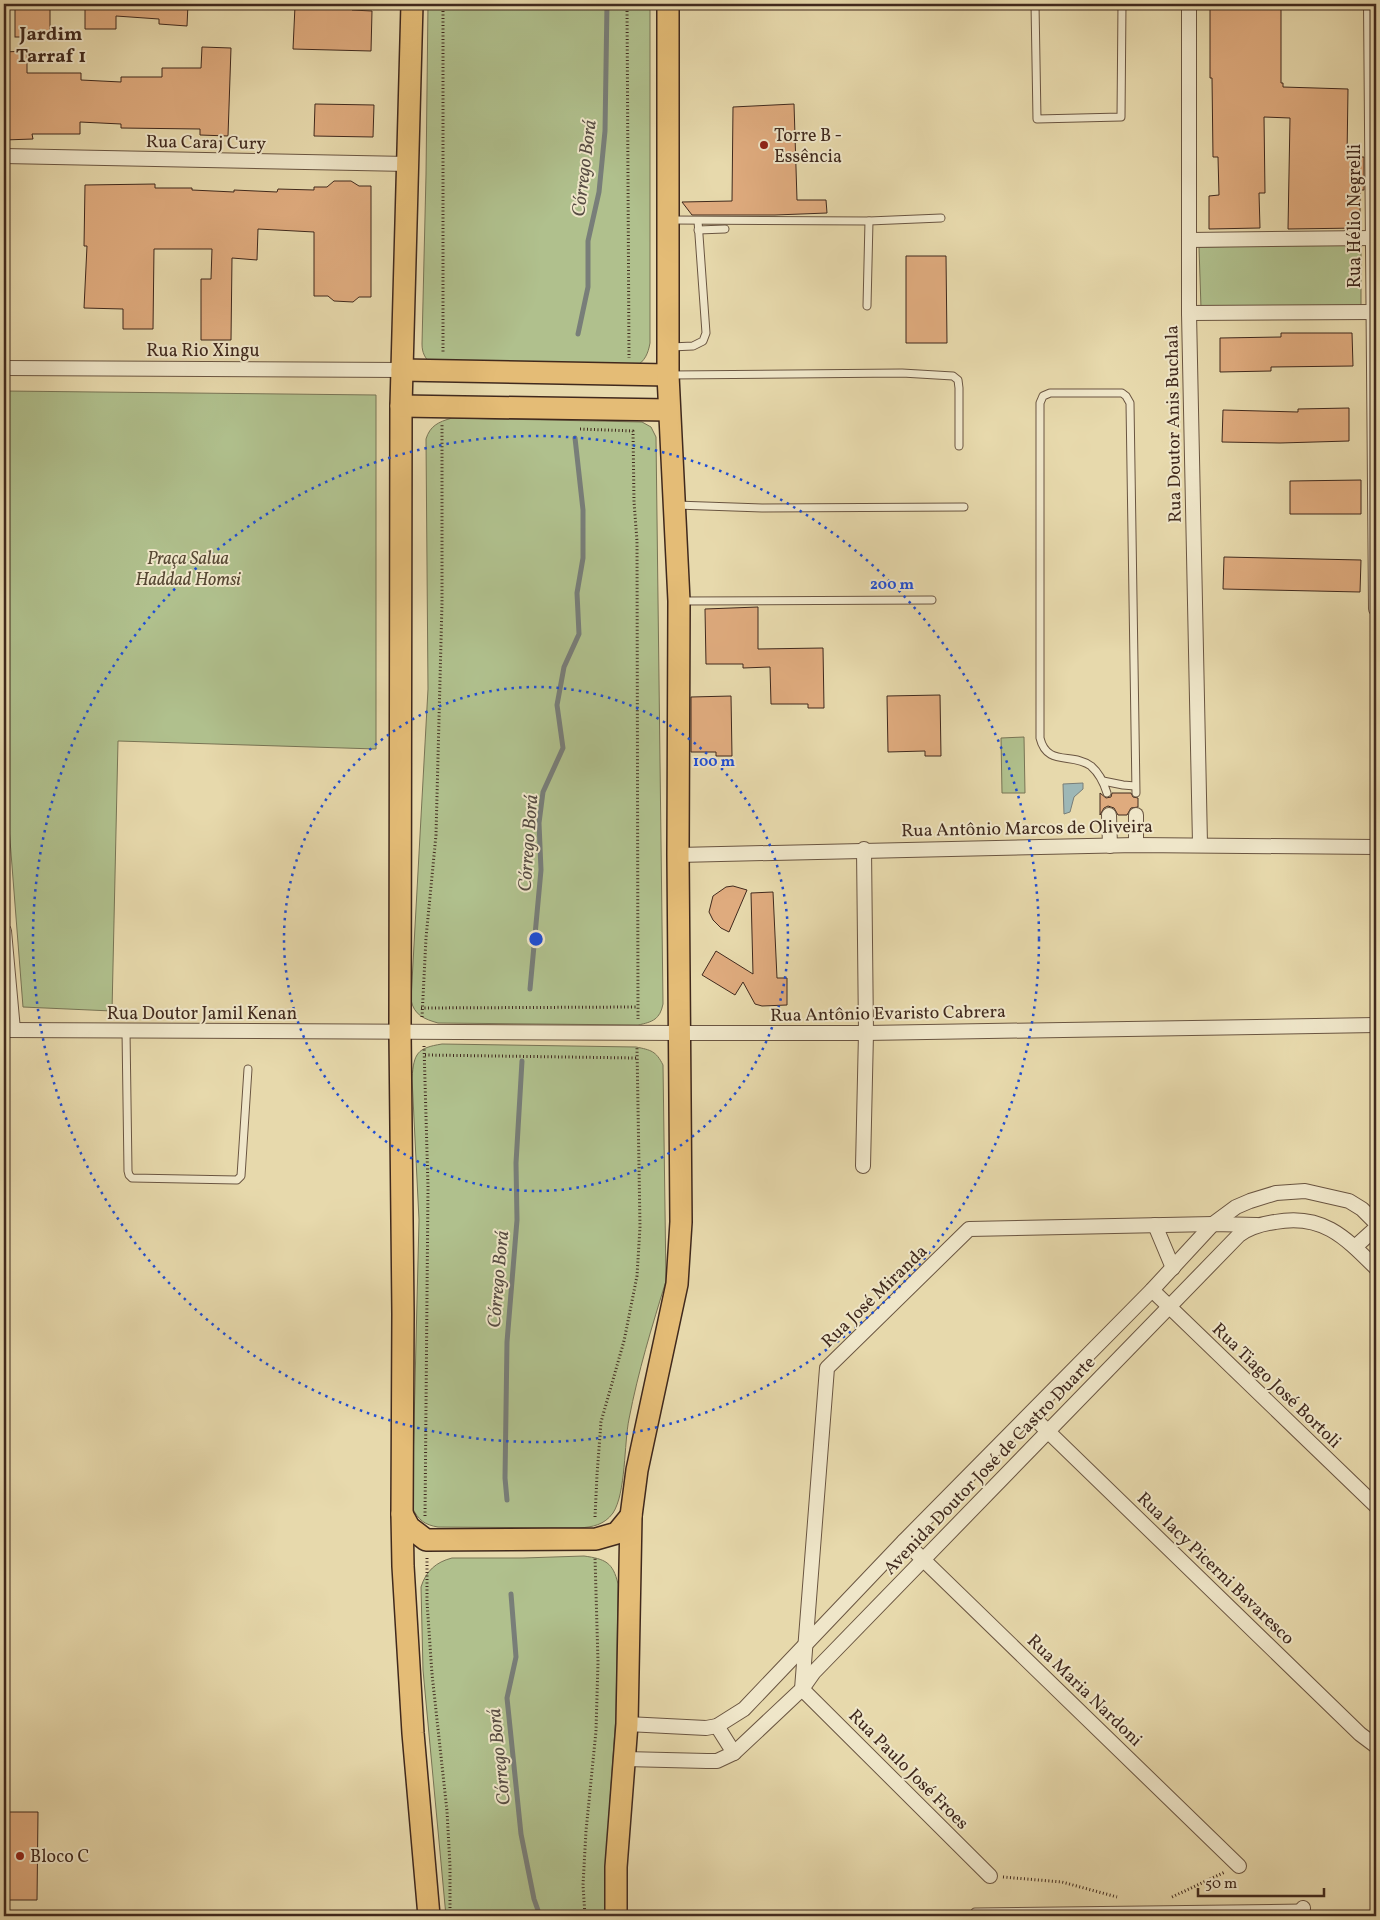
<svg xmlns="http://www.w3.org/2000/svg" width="1380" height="1920" font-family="Vollkorn,serif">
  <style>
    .green { fill: #b0c08d; stroke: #787455 }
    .water { fill: #9db7b6; stroke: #787e79 }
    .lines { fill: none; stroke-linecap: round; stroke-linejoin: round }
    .stream { stroke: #787e79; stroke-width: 5 }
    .building { fill: #dfab7e; stroke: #40291d }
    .lane-casing { stroke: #6a5541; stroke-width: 9 }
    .street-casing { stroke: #6a5541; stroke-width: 16 }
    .primary-casing { stroke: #40291d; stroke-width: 24 }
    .path { stroke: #40291d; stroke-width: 3; stroke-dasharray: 1 2.5; stroke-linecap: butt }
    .lane { stroke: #efe6c9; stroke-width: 7 }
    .street { stroke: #efe6c9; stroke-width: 14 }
    .primary { stroke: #e4bc76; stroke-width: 21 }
    .ring { fill: none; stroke: #1d4ed8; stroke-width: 2.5; stroke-dasharray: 2.5 5 }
    .poi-dot { fill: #8f2418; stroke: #efe6c9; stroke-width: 2 }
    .labels { text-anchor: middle; stroke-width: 4; stroke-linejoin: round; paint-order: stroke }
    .poi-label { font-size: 18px; fill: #40291d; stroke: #efe6c9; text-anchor: start }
    .street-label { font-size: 18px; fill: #40291d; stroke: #efe6c9 }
    .park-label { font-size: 18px; font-style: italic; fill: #564733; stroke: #efe6c9 }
    .neighbourhood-label { font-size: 19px; font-weight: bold; fill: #40291d; stroke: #efe6c9 }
    .water-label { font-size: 19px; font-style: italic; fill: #574c43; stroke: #efe6c9 }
    .centre { fill: #1d4ed8; stroke: #efe6c9; stroke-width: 2.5 }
    .ring-label { font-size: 15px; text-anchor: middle; font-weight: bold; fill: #1d4ed8; stroke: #efe6c9; stroke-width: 4; stroke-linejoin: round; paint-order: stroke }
  </style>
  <rect width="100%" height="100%" fill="#e7d9ac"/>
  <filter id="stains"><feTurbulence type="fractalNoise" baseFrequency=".004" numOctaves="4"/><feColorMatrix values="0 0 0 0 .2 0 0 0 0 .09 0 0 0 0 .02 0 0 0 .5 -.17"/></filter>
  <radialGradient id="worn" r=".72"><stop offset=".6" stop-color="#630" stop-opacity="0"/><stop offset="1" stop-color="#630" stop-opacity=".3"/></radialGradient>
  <g class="green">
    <path d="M 428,4 L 650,4 L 650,343 C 648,354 645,361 635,367 L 431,364 C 425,358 422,353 422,344 L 426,175 Z"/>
    <polygon points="1361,244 1361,306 1201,308 1199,247"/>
    <polygon points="4,391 376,395 376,749 118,741 112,1011 23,1007 4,763"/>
    <path d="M 452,418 L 642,422 L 651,427 L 656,437 L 663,1004 C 660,1019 653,1022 638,1025 L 438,1023 C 424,1019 414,1015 411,1000 L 428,689 L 426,439 C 430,426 438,422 452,418 Z"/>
    <polygon points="1024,737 1025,793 1002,793 1001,738"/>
    <path d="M 442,1044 L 636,1047 C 651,1050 656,1051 663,1065 L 666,1281 C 652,1326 638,1372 629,1419 C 624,1443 626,1493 613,1513 C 604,1525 593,1527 579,1528 L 438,1527 C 425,1525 418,1520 412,1507 L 419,1220 L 412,1078 C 414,1053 417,1048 442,1044 Z"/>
    <path d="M 584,1556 C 605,1559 613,1562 618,1584 L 616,1715 L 609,1815 L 606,1916 L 446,1916 L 423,1670 L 421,1587 C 426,1571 436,1562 452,1558 L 523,1558 Z"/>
  </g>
  <polygon class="water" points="1083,783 1083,789 1074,797 1070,812 1064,814 1063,784"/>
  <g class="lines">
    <g class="stream">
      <polyline points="578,334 588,287 588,241 599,192 605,131 607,4"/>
      <polyline points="530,989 541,870 539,823 543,792 563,748 557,705 564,667 579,634 577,593 583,558 583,510 575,438"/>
      <polyline points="507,1500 505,1478 507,1342 517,1220 516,1163 522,1061"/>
      <polyline points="511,1594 516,1657 507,1698 521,1834 534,1899 540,1916"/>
    </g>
  </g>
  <g class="building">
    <rect x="15" y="4" width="35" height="33"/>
    <polygon points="85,4 188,4 187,26 159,24 159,19 116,16 116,29 85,29"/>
    <polygon points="323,4 352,4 352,10 372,11 371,51 293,49 295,6 323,7"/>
    <polygon points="1212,4 1271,4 1271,7 1281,7 1281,83 1283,83 1283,87 1348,89 1347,157 1364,157 1364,190 1360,190 1360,228 1288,229 1290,118 1264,117 1265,193 1259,193 1260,228 1209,229 1209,196 1219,195 1218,157 1213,157 1212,78 1210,78 1210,8 1212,8"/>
    <polygon points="202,47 231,48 228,136 200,135 200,129 121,128 121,124 80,122 80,134 32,134 33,139 4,140 4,52 27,51 27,73 81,73 81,80 121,82 121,77 162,77 162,68 201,68"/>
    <polygon points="315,104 374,105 373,137 314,136"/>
    <polygon points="794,104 797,200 826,200 827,213 775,215 692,215 682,202 732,201 733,107"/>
    <polygon points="334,181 351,181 359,186 371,186 371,297 359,297 353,302 334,301 328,296 314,296 314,232 258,229 257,260 232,258 231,340 201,340 201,279 211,279 212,249 154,249 153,329 123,329 123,309 84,308 87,246 84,246 85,185 155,184 155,188 192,188 192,190 234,192 234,190 277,192 278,189 314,190 314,187 327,187"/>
    <polygon points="906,256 946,256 947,343 906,343"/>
    <polygon points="1281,333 1352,333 1353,366 1271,367 1271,371 1220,372 1220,338 1281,337"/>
    <polygon points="1349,408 1349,441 1280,443 1222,442 1223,410 1298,412 1298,409"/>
    <polygon points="1361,480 1361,514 1290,514 1290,481"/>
    <polygon points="1224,557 1361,560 1360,592 1223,589"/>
    <polygon points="758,607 758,649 823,648 824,708 808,708 808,704 771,704 770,667 743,668 743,664 706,664 705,609"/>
    <polygon points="940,695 941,756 925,756 925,751 888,752 887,696"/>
    <polygon points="731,696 732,756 716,756 716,752 691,752 691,697"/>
    <polygon points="1100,793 1106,798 1111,797 1112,793 1131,793 1133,797 1138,798 1138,807 1131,808 1127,815 1118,815 1114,808 1108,806 1104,808 1100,815"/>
    <polygon points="733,886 747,890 729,932 721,928 713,920 709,912 713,896 726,887"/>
    <polygon points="773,892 777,978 787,978 787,1005 762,1006 755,1004 743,982 735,995 702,975 716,951 753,974 751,893"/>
    <polygon points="4,1812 38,1812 37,1900 4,1900"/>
  </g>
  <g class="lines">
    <g class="lane-casing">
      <g id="lane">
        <polyline points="1035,4 1037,119 1121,117 1122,4"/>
        <polyline points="670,220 869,221 941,218"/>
        <polyline points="698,230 725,229"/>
        <polyline points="867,306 869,221"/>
        <polyline points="671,347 693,346 703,341 706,333 698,221"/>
        <polyline points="671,375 902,373 953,376 958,380 959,388 959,446"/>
        <polyline points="676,505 762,508 964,507"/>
        <polyline points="682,601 932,600"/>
        <polyline points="1103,781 1123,785 1135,786"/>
        <path d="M 1107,793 C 1104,783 1099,773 1091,766 C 1072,752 1047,767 1040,738 L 1040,403 L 1043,396 L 1050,393 L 1122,393 L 1126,396 L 1130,403 L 1136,793"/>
        <polyline points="126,1031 128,1171 129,1175 132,1178 237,1180 241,1176 248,1069"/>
        <polyline points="975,1912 1303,1908"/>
      </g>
    </g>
    <g class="street-casing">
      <g id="street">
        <polyline points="1189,4 1189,313 1200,844"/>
        <polyline points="1371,4 1376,609"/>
        <polyline points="4,156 408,164"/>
        <polyline points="1189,240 1373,238"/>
        <polyline points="1189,313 1374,312"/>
        <polyline points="4,368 402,370"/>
        <polyline points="1109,815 1110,846"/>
        <polyline points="1136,815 1136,845"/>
        <polyline points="678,855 1136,845 1376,847"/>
        <polyline points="4,931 13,1030"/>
        <polyline points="4,1030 680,1033 866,1033 1376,1025"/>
        <polyline points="863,1166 866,1033 864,849"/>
        <polyline points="1155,1225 1173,1268"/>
        <polyline points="1355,1247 1376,1228"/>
        <polyline points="1152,1290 1376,1506"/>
        <polyline points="1031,1415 1360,1734 1376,1746"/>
        <polyline points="904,1541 1239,1866"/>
        <polyline points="627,1724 706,1728 717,1726 744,1709 904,1541 1152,1290 1213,1224 1236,1207 1250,1201 1276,1193 1305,1191 1349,1201 1362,1209 1376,1223"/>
        <polyline points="717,1726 734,1753"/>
        <path d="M 625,1759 L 707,1761 L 717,1761 L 734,1753 L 802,1689 L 814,1672 L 1239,1235 C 1250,1227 1261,1224 1275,1222 C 1322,1213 1345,1237 1376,1268"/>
        <polyline points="990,1876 802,1689 827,1368 969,1229 1213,1224 1257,1225"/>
        <polyline points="1302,1916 1303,1908"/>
      </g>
    </g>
    <g class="primary-casing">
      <g id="primary">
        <polyline points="412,4 401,406 400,1033 403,1314 402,1514 403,1566 413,1733 429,1916"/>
        <polyline points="402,370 668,375"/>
        <polyline points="401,406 669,410"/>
        <polyline points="402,1514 409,1527 426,1540 596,1539 617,1533 631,1516"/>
        <polyline points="616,1916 616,1867 627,1724 631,1516 637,1470 677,1284 681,1222 678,855 679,601 668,375 668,4"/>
      </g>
    </g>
    <g class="path">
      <polyline points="443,4 443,352"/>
      <polyline points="627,4 629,358"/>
      <polyline points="580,429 633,431 634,502 637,541 638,1019"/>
      <polyline points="421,1008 638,1007"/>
      <polyline points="422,1017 426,938 436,835 442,603 442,424"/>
      <polyline points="424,1046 428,1187 425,1517"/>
      <polyline points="425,1055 636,1058"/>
      <polyline points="595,1517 597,1475 601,1422 624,1341 637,1276 640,1227 637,1048"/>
      <polyline points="427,1558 427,1602 432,1674 447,1811 450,1866 450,1916"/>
      <polyline points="1003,1877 1062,1882 1117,1897"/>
      <polyline points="1172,1897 1225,1872"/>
      <polyline points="585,1916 583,1885 586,1831 596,1731 598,1662 595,1557"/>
    </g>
    <use href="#lane" class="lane"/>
    <use href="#street" class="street"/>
    <use href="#primary" class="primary"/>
  </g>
  <g class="ring">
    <circle cx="536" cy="939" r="252"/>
    <circle cx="536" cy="939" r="503"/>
  </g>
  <g class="poi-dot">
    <circle cx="764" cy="145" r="5"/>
    <circle cx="20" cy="1856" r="5"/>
  </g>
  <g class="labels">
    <g class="poi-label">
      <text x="774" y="141">Torre B -<tspan x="774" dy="21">Essência</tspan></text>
      <text x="30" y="1862">Bloco C</text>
    </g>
    <g class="street-label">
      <text transform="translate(206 142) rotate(1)" y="6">Rua Caraj Cury</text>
      <text transform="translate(1354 216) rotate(-90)" y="6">Rua Hélio Negrelli</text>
      <text x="203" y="356">Rua Rio Xingu</text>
      <text transform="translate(1173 424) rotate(-91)" y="6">Rua Doutor Anis Buchala</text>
      <text transform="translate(1027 828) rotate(-1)" y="6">Rua Antônio Marcos de Oliveira</text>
      <text x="202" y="1019">Rua Doutor Jamil Kenan</text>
      <text transform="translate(888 1013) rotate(-1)" y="6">Rua Antônio Evaristo Cabrera</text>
      <text transform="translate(874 1296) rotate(-44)" y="6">Rua José Miranda</text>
      <text transform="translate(1277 1385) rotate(44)" y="6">Rua Tiago José Bortoli</text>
      <text transform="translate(989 1465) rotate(-46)" y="6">Avenida Doutor José de Castro Duarte</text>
      <text transform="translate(1216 1568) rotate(44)" y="6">Rua Iacy Picerni Bavaresco</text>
      <text transform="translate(1085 1690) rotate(44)" y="6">Rua Maria Nardoni</text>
      <text transform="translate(909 1769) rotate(45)" y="6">Rua Paulo José Froes</text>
    </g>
    <g class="park-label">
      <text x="188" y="564">Praça Salua<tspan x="188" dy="21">Haddad Homsi</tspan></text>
    </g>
    <g class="neighbourhood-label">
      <text x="51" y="40">Jardim<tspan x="51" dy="22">Tarraf 1</tspan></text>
    </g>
    <g class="water-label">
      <text transform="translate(583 168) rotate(-83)" y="7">Córrego Borá</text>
      <text transform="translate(527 843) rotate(-86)" y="7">Córrego Borá</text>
      <text transform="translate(497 1279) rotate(-85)" y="7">Córrego Borá</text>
      <text transform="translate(498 1757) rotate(-96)" y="7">Córrego Borá</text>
    </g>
  </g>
  <circle cx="536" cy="939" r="8" class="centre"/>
  <g class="ring-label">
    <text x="892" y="589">200 m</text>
    <text x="714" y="766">100 m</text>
  </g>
  <rect width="1380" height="1920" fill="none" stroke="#e7d9ac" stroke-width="20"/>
  <rect x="5" y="5" width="1370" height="1910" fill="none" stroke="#40291d" stroke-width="2.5"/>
  <rect x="10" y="10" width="1360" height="1900" fill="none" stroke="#40291d"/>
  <path d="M1198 1888v8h126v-8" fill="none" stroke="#40291d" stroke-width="2.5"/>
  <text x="1205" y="1888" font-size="15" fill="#40291d" stroke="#efe6c9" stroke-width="4" paint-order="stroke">50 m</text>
  <rect width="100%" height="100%" filter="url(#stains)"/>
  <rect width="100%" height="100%" fill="url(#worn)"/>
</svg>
